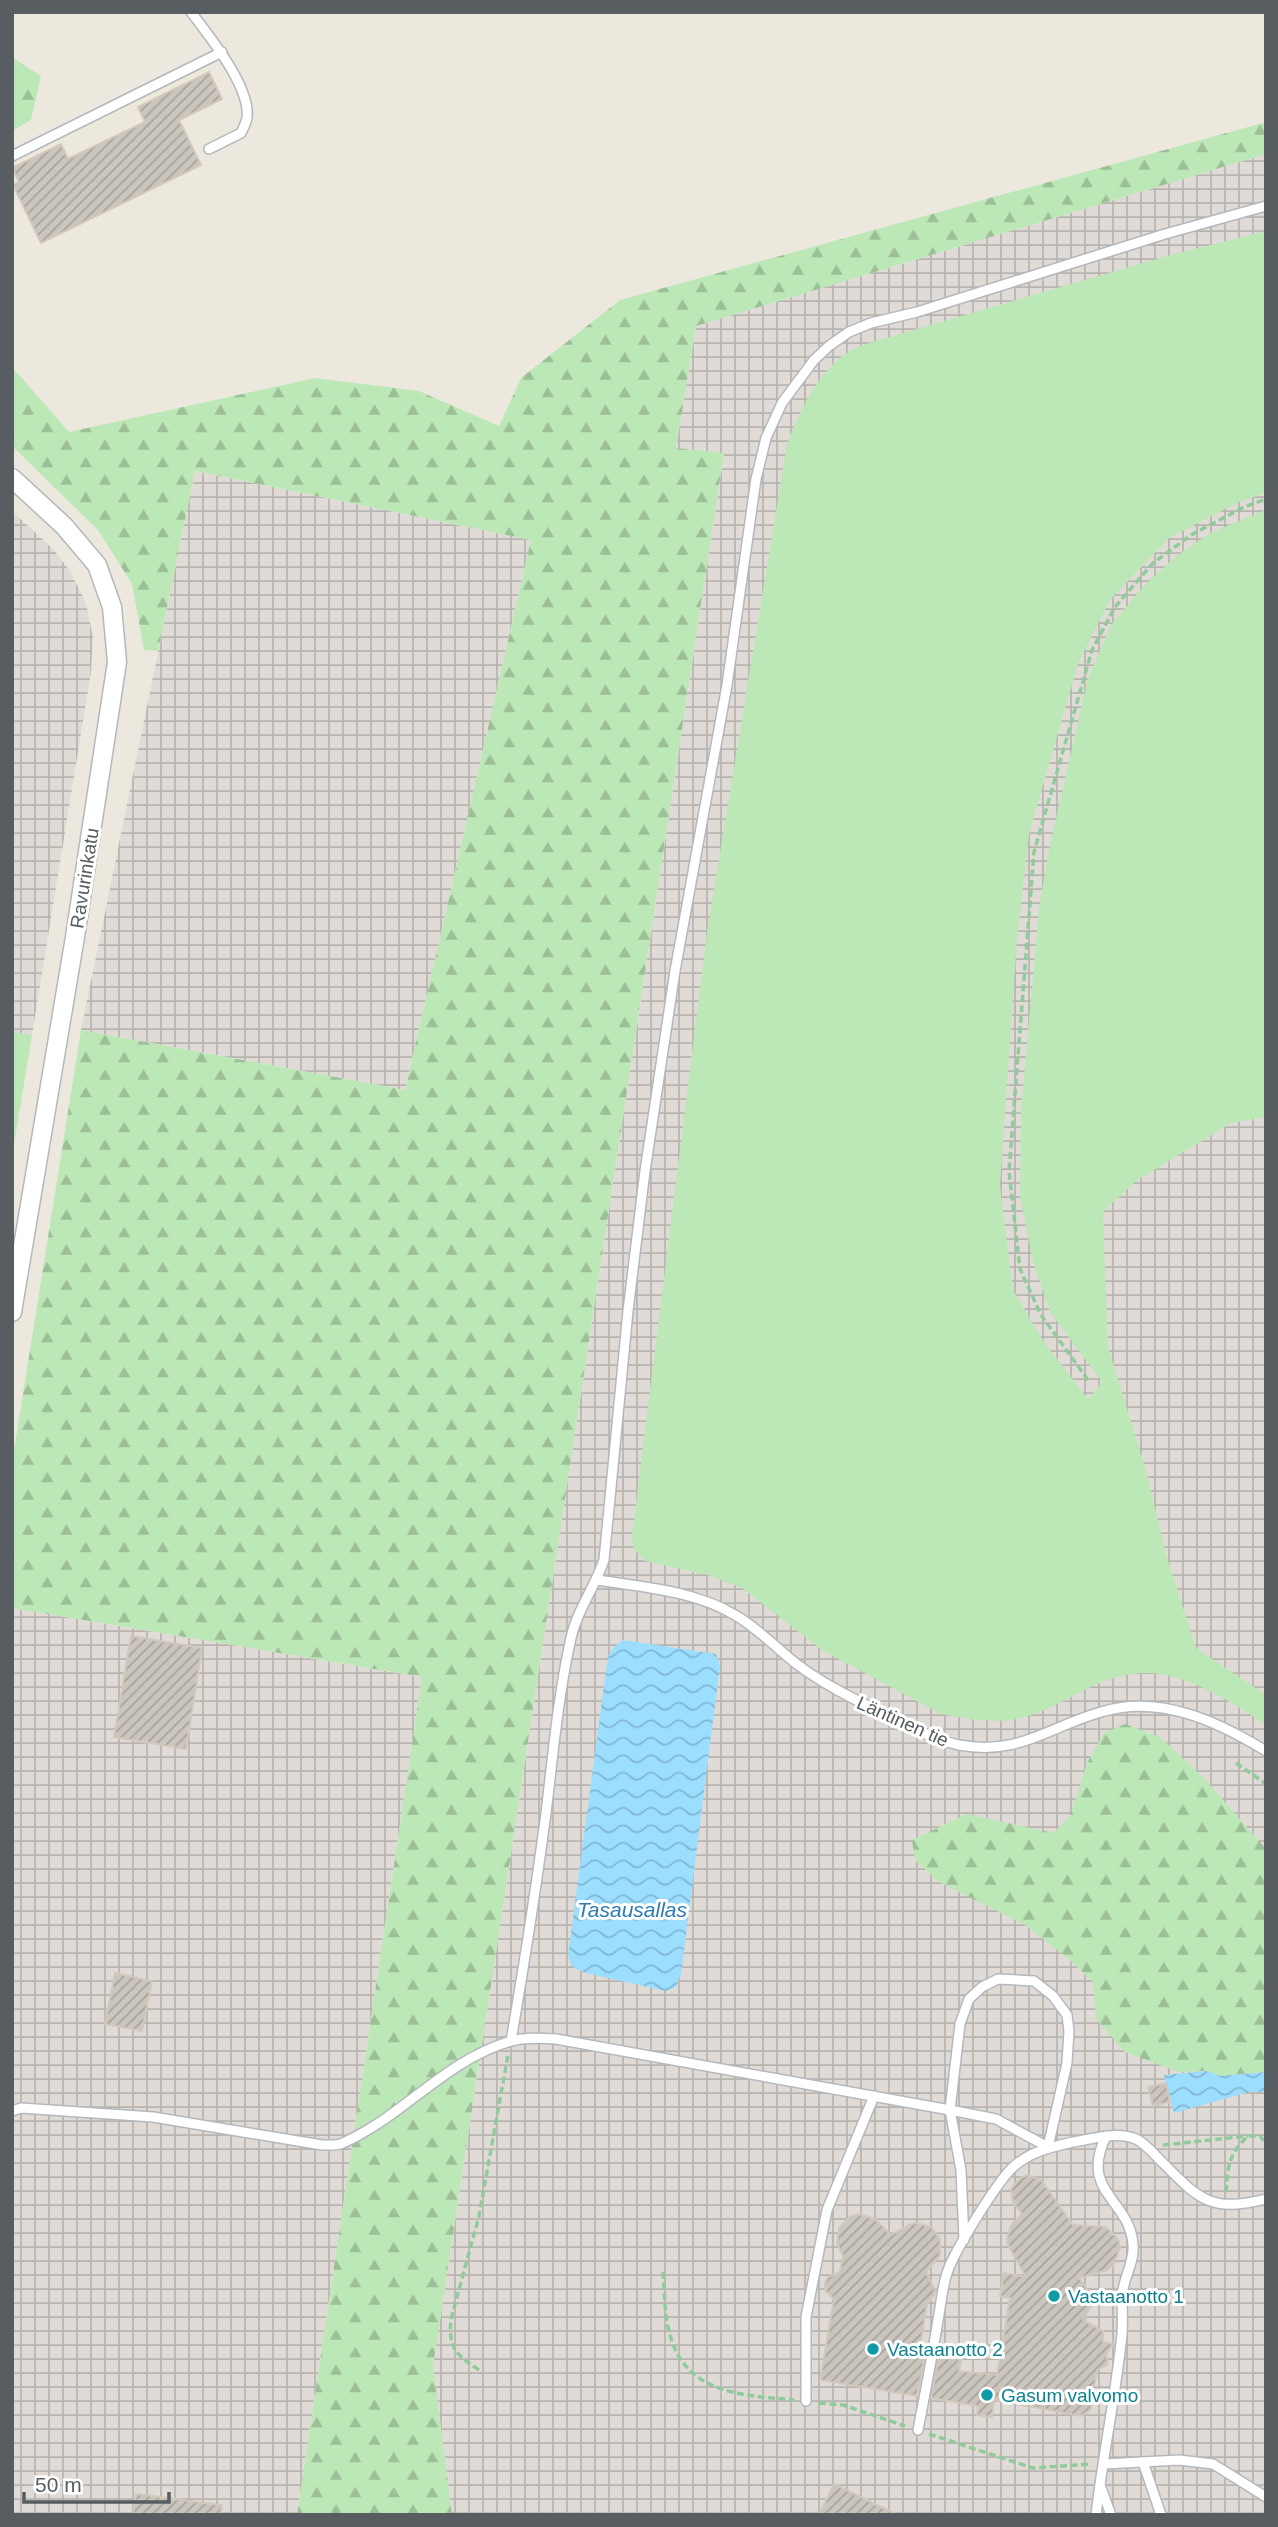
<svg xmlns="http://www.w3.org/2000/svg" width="1278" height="2527" font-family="Helvetica,sans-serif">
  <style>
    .industrial { fill: url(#industrial-grid) }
    .grass { fill: #bce8b7 }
    .forest { fill: url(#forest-firs) }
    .water { fill: url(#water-waves) }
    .building { fill: url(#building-hatch); stroke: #d2c8bc; stroke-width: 2 }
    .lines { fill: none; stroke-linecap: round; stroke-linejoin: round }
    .service-casing { stroke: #b4b8bd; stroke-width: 12 }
    .minor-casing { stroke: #b4b8bd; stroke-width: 21 }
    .path { stroke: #90cc9b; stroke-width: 3.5; stroke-dasharray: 7 3.5; stroke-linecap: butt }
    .service { stroke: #fff; stroke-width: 9 }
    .minor { stroke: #fff; stroke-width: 18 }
    .culture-dot { fill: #0f9aa8; stroke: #fff; stroke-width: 2.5 }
    .labels { text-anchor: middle; stroke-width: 6; stroke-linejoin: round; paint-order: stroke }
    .street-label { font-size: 19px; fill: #575d61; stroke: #fff }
    .culture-label { font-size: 19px; fill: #0d838f; stroke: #fff; text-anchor: start }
    .water-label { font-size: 21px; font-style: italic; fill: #2e7cb2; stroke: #fff }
  </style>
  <defs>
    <pattern id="industrial-grid" width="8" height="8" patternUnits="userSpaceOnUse" patternTransform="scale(1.75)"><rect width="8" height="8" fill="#e0dbd6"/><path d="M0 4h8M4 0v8" fill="none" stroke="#b8b5b1"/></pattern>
    <pattern id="forest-firs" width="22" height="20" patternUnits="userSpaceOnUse" patternTransform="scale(1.75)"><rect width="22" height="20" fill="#bce8b7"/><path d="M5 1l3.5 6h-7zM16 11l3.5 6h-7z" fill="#9cbf98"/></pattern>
    <pattern id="water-waves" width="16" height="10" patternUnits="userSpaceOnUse" patternTransform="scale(1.75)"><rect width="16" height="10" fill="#9bdeff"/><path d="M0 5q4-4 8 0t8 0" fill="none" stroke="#81b7d2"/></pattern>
    <pattern id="building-hatch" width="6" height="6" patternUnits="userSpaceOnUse" patternTransform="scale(1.75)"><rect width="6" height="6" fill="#cac5bd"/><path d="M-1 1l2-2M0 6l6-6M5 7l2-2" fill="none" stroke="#a7a39d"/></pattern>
  </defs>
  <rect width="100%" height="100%" fill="#ede8de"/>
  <g class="industrial">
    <polygon points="1266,154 1266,2515 452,2515 433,2366 724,454 676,448 696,326"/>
    <polygon points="195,471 531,540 405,1090 81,1030"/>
    <polygon points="12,511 53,549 70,571 86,603 93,638 91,672 32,1035 12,1032"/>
    <polygon points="12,1608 422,1677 297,2515 12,2515"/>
  </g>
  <g class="grass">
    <path d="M 1266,231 L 1266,493 L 1239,502 L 1169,538 L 1110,600 L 1078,664 L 1029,834 L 1017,940 L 1000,1186 L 1013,1290 L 1044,1342 L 1088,1399 L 1102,1382 L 1050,1312 L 1033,1262 L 1020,1196 L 1021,1111 L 1039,908 L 1049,850 L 1088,678 L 1111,625 L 1143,587 L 1175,557 L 1212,532 L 1266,510 L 1266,1117 L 1231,1123 L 1136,1181 L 1103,1212 L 1108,1347 L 1145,1467 L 1166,1554 L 1196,1648 L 1266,1695 L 1266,1725 C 1233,1703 1186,1672 1145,1673 C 1095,1674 1064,1708 1021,1718 C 995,1724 966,1719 941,1714 L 822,1650 L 742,1588 L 708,1575 L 645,1561 L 633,1548 L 632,1536 L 707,933 L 787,444 C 800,411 816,374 847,353 C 854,348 864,345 872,342 L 1167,256 Z"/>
    <polygon points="12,1032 32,1035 12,1157"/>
  </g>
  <g class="forest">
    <polygon points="12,57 41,76 31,120 12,131"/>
    <polygon points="1266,122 1266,154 696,326 676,448 724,453 433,2366 452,2515 297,2515 422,1677 12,1608 12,1463 81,1030 405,1090 531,540 195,471 158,651 144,650 132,584 98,530 12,446 12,367 69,432 315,378 419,391 499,426 521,378 620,300"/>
    <polygon points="1125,1724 1160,1737 1203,1777 1266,1849 1266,2072 1221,2076 1206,2071 1179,2072 1125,2052 1096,2019 1093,1982 1064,1955 1025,1925 939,1882 915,1860 912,1840 967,1814 1053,1833 1070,1816 1087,1763 1104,1733"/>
  </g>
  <g class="water">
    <polygon points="623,1640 716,1654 720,1666 681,1974 676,1987 666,1991 586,1973 572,1967 568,1955 608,1656 614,1647"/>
    <polygon points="1206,2071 1221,2076 1266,2072 1266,2092 1249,2092 1174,2113 1164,2075"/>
  </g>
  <g class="building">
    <polygon points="209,72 222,99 179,120 201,165 41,243 13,185 19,182 12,168 61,144 68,159 145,122 138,107"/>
    <polygon points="131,1636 202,1648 186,1749 114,1737"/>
    <polygon points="115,1973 152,1981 142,2031 105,2024"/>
    <polygon points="1166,2083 1170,2102 1153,2106 1148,2087"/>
    <polygon points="1027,2175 1041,2180 1073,2225 1106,2227 1118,2239 1120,2248 1114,2264 1107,2270 1079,2278 1092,2296 1093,2302 1083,2320 1103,2331 1103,2342 1114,2344 1106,2354 1108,2364 1097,2370 1095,2383 1089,2391 1092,2403 1090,2410 1081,2416 994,2400 992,2417 977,2415 978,2406 931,2398 939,2357 961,2360 959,2371 997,2375 1010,2298 1000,2296 1004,2273 1026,2277 1009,2247 1007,2239 1011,2225 1022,2214 1013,2202 1011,2189 1020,2178"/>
    <polygon points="859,2214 875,2219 891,2235 909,2225 916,2223 931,2227 940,2239 940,2256 926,2272 935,2290 934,2295 927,2304 919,2353 925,2354 917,2396 820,2380 834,2299 825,2290 825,2283 828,2277 840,2272 843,2256 837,2244 839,2228 851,2216"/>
    <polygon points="834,2484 898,2515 819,2515"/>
    <polygon points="136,2494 222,2505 221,2515 133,2515"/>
  </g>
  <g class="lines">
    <g class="service-casing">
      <g id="service">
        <path d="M 191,12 C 209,36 251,87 247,118 C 246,123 243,129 241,133 L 209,149"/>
        <polyline points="12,156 222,52"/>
        <path d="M 597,1580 C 643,1587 695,1591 735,1615 C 758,1628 777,1649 798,1665 C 826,1686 858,1701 890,1717 C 912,1727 934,1740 959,1745 C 1019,1756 1048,1727 1101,1712 C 1159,1694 1217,1721 1266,1751"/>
        <path d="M 511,2041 C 524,1965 536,1889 546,1813 C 553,1755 558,1696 571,1638 C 577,1610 595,1587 604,1560 L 628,1311 L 645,1171 L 675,971 L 727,685 L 756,479 L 766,438 L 782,403 L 814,360 L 829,346 L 849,332 L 871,323 L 917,312 L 1165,234 L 1266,206"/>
        <path d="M 12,2111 L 21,2108 L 153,2117 L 322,2145 C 329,2145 337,2146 343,2143 C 402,2117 445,2061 508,2042 C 523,2037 541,2038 556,2039 L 950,2110 L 996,2119 L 1048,2147 L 1067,2063 L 1069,2031 L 1067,2015 L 1053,1996 L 1034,1981 L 998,1979 L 982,1987 L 969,1999 L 960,2024 L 950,2110 L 961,2170 L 964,2240"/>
        <polyline points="806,2401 806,2317 827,2210 874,2096"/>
        <path d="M 918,2430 C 925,2394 932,2357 938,2320 C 941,2305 942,2288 947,2273 C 954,2251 995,2186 1011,2169 C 1028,2152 1051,2147 1073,2142 C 1092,2139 1117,2131 1136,2139 C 1145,2143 1153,2153 1160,2160 C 1199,2199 1209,2213 1266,2199"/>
        <polyline points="1143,2462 1161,2515"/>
        <polyline points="1104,2464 1179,2460 1213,2464 1266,2497"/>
        <polyline points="1100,2485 1111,2515"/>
        <path d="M 1096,2515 C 1103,2454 1116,2394 1122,2334 C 1123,2321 1122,2308 1122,2296 C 1123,2278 1135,2262 1133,2244 C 1129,2198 1079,2193 1106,2136"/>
      </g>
    </g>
    <g class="minor-casing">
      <polyline id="minor" points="12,478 64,526 97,565 112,607 117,662 75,937 12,1312"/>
    </g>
    <g class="path">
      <polyline points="1088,1380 1041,1315 1020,1269 1009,1171 1034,852 1092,650 1115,607 1153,563 1191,535 1244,507 1266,499"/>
      <polyline points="1236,1763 1266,1784"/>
      <polyline points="1163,2145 1248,2136"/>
      <path d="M 1226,2192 C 1228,2166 1228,2155 1248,2136 L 1260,2136 L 1266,2144"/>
      <path d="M 663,2272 C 665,2291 664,2313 669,2331 C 684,2394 740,2395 794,2400"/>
      <path d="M 479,2370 C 456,2355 448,2348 451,2319 L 479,2216 L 508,2055"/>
      <polyline points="819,2403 843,2405 905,2426"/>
      <polyline points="929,2434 1033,2468 1091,2464"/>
    </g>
    <use href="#service" class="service"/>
    <use href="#minor" class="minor"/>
  </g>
  <g class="culture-dot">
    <circle cx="1054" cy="2296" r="7"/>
    <circle cx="873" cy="2349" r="7"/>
    <circle cx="987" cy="2395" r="7"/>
  </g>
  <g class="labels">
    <g class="street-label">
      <text transform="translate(84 878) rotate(-81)" y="7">Ravurinkatu</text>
      <text transform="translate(903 1721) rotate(24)" y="7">Läntinen tie</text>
    </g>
    <g class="culture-label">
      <text x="1068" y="2303">Vastaanotto 1</text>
      <text x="887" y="2356">Vastaanotto 2</text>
      <text x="1001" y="2402">Gasum valvomo</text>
    </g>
    <g class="water-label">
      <text x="632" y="1917">Tasausallas</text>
    </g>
  </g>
  <rect width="1278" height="2527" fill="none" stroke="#575d61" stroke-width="28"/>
  <path d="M24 2492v10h145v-10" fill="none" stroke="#575d61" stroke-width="3.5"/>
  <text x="35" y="2492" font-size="21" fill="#575d61" stroke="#ffffff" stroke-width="5" paint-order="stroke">50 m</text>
</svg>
